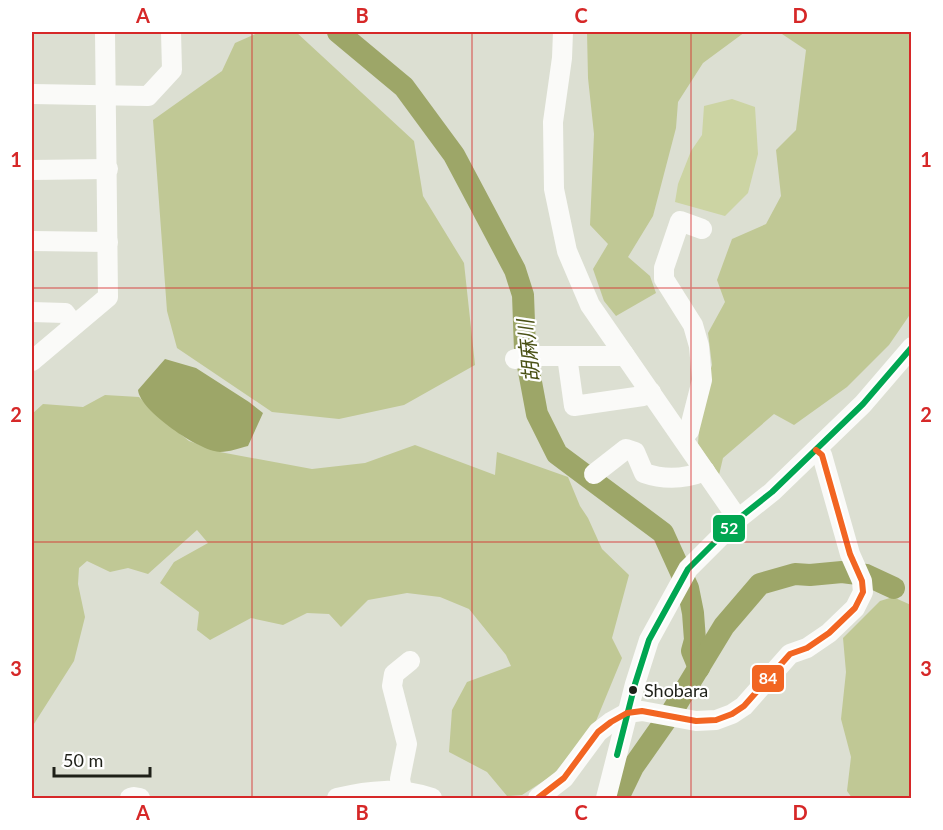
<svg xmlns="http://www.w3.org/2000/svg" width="943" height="830" font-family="Lato,'Noto Sans JP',sans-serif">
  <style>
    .green { fill: #ccd4a3 }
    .forest { fill: #c0c895 }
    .water { fill: #9da668 }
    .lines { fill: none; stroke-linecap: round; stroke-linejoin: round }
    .river { stroke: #9da668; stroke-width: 22 }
    .minor { stroke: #fafaf8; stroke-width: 20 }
    .bus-1-casing { stroke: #fff; stroke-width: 10 }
    .bus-2-casing { stroke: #fff; stroke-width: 10 }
    .bus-1 { stroke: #00a651; stroke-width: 6 }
    .bus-2 { stroke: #f26522; stroke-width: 6 }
    .grid { fill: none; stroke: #d62828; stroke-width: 1.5; stroke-opacity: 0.55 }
    .bus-dot { fill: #1e2018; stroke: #fff; stroke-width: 2 }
    .labels { text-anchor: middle; stroke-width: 4.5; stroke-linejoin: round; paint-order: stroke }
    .bus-label { font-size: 18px; fill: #1e2018; stroke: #fff; text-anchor: start }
    .water-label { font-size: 21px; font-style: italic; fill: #4a5115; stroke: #fff }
    .line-badge { stroke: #fff; stroke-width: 2 }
    .badge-label { font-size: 16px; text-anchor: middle; font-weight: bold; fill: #fff }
    .neatline { fill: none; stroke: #d62828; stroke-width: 2 }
    .grid-label { font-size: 20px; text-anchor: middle; font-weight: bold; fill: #d62828 }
  </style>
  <rect width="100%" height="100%" fill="#dcdfd2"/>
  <polygon class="green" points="732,99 755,107 758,154 748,193 725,216 675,202 678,184 691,151 702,135 704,106"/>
  <g class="forest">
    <polygon points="260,32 296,32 414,141 423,196 464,263 475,365 404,405 339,419 272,412 177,348 167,311 153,120 222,71 235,43"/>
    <polygon points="587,32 745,32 703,63 678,102 676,128 653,216 628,257 650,276 656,293 616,316 604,301 593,269 608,244 590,225 594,134 588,78"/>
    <polygon points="779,32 911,32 911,313 889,345 847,387 794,425 774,414 723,458 719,475 698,444 701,400 712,365 708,333 725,302 717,280 732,239 766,224 781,196 776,150 796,130 806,50"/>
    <polygon points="105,395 139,397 157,415 189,441 220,452 312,469 365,463 415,445 495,475 497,452 568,477 580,506 588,518 602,549 629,575 612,638 622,658 596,721 553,775 522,795 507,796 487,772 449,752 452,710 467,682 511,666 506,655 469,609 440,597 407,593 368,600 341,627 329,614 307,613 283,625 251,618 210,640 197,630 199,612 160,583 174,562 208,543 197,530 148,574 128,568 110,572 87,561 79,568 78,584 85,617 74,661 32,727 32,414 43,404 83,407"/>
    <polygon points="893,597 911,605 911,798 852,798 847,791 851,757 841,719 846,672 843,638 880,601"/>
  </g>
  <path class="water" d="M 165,359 L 196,368 L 249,402 L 263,413 L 248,446 C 240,448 229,452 220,452 C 199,451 140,411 138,390 Z"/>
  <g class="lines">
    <g class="river">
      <polyline points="338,32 404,87 454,155 515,270 523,295 525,350 537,414 557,454 663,533 688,588 693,613 695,640 692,651 699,668"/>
      <polyline points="618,798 633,767 673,710 724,626 760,584 795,574 810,575 842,572 866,575 894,588"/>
    </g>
    <g class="minor">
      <polyline points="563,32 562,58 553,122 554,189 567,251 590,305 738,519"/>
      <polyline points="32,94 148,96 172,70 171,32"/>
      <polyline points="32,170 108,169"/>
      <polyline points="32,241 108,242"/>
      <polyline points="32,312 65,313 74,325"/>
      <polyline points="567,356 574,406 643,396 651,392"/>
      <polyline points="515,359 531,356 618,356 624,354"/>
      <polyline points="32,361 108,297 105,32"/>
      <polyline points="682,437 689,431 702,380 699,346 693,325 664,279 664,268 680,221 702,229"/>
      <path d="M 594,474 L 626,449 L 635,452 L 644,473 C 664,480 685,479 705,471"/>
      <polyline points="402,790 400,779 407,744 392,686 394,674 410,661"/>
      <polyline points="130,798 134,797 140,798"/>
      <path d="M 337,798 C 370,790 399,787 432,798"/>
      <polyline points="538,798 564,778 598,732 611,722 627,713 642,711 696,721 716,720 732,714 744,706 790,654 807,648 829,633 855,608 863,592 862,581 850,554 822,455 816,450"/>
      <polyline points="606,798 635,684 649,640 688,569 738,519 772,492 863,404 912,347"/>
    </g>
    <g class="bus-1-casing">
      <polyline id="bus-1" points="617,755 635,684 649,640 688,569 738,519 772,492 863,404 912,347"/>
    </g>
    <g class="bus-2-casing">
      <polyline id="bus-2" points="538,798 564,778 598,732 611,722 627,713 642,711 696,721 716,720 732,714 744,706 790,654 807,648 829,633 855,608 863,592 862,581 850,554 822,455 816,450"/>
    </g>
    <use href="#bus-1" class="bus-1"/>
    <use href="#bus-2" class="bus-2"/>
  </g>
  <path class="grid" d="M 252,32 L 252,798M 472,32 L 472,798M 691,32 L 691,798M 32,288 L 912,288M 32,542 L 912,542"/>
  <circle class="bus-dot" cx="633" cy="690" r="5"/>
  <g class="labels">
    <g class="bus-label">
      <text x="644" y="697">Shobara</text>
    </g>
    <g class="water-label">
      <text transform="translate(529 351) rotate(-96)" y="7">胡麻川</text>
    </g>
  </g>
  <g class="line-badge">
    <rect x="712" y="514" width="34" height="29" rx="6" fill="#00a651"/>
    <rect x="751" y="664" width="34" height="29" rx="6" fill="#f26522"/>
  </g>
  <g class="badge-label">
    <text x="729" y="534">52</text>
    <text x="768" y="684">84</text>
  </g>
  <rect width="943" height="830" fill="none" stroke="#ffffff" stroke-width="66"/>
  <path d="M54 767v9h96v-9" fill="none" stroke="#1e2018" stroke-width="3"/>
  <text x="63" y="767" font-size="18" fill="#1e2018" stroke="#ffffff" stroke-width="4.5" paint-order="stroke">50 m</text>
  <rect x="33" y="33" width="877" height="764" class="neatline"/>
  <g class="grid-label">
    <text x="143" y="23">A</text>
    <text x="362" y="23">B</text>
    <text x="581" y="23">C</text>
    <text x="800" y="23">D</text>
    <text x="16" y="167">1</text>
    <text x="926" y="167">1</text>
    <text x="16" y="422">2</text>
    <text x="926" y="422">2</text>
    <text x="16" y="676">3</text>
    <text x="926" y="676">3</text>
    <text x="143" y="820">A</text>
    <text x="362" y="820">B</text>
    <text x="581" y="820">C</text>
    <text x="800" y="820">D</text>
  </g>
</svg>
